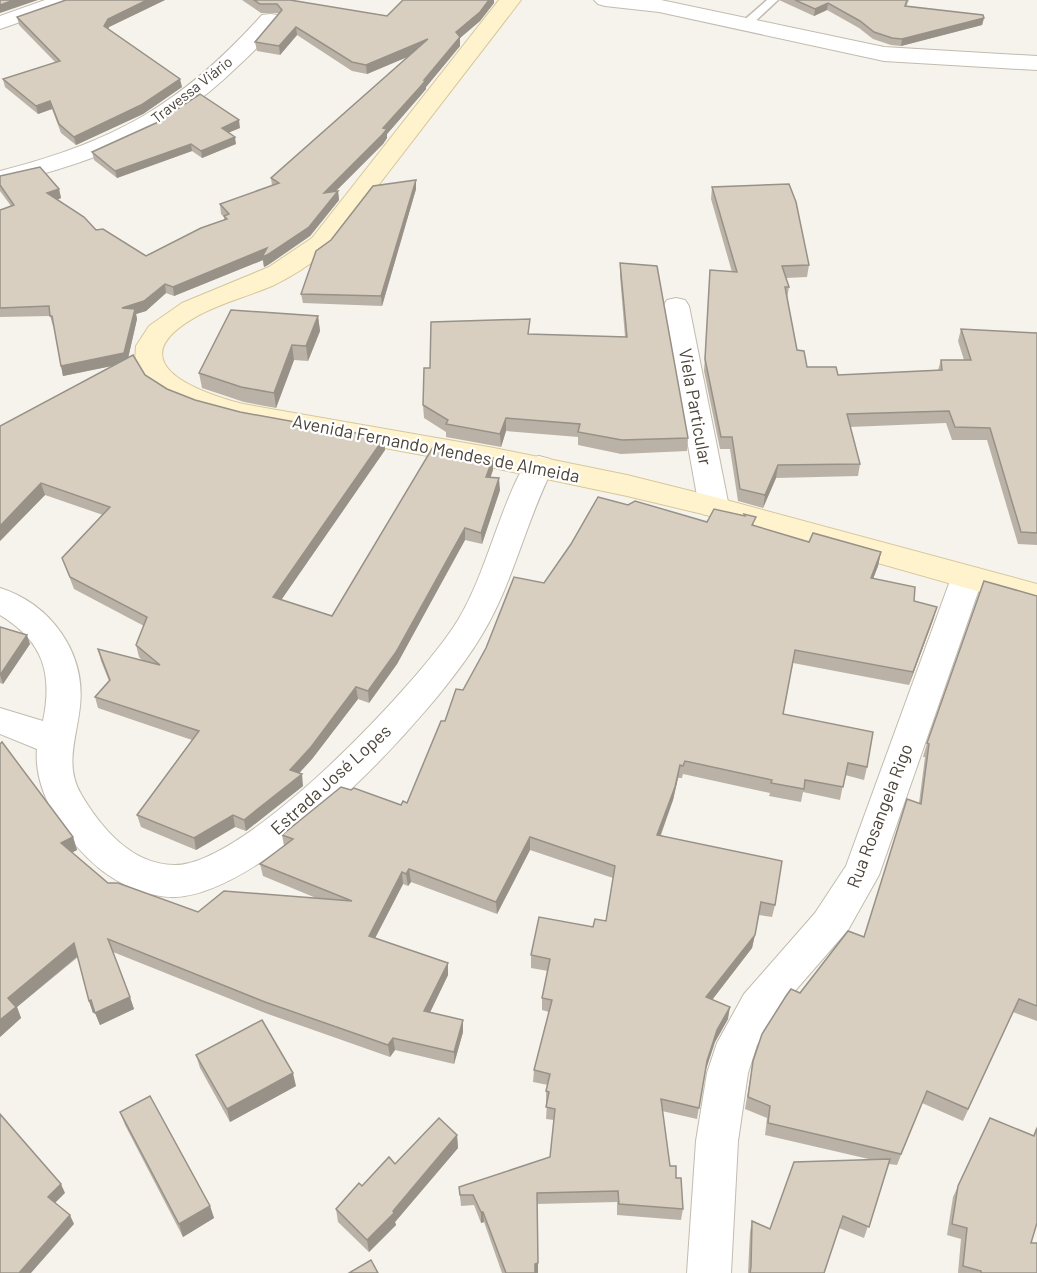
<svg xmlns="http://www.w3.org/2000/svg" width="1037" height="1273" font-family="Barlow,sans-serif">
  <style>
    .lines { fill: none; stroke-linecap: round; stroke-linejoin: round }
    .lane-casing { stroke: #c2bbae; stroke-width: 3 }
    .street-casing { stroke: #c2bbae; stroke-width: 2 }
    .secondary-casing { stroke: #d6c79b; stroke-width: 2 }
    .lane { fill: #fff; fill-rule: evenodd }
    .street { fill: #fff; fill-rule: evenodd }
    .secondary { fill: #fff3cd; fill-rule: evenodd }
    .wall { fill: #bab2a6 }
    .shaded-wall { fill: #979187 }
    .building { fill: #d8cfc1; stroke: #979187; stroke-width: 1.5 }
    .labels { text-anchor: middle; stroke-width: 4.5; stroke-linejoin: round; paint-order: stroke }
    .far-street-label { font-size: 15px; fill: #4b4439; stroke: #fff }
    .street-label { font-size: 18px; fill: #4b4439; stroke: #fff }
  </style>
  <rect width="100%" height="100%" fill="#f6f3ec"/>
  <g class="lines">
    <g class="lane-casing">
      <polygon id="lane" points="767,0 778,0 750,26 742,26 742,22"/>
    </g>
    <g class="street-casing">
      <g id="street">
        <polygon points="45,0 76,0 72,4 0,29 0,16"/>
        <polygon points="594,0 661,0 884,47 1037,56 1037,70 884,61 659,12 605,6 598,4"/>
        <path d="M 270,14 L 278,15 L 281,20 C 269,37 253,52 237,67 C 166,136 95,162 0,185 L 0,171 C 115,142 182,104 262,15 Z"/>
        <polygon points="676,298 685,300 689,306 729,507 725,514 714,517 703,514 699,507 663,306 667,300"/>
        <path d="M 539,456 L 550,459 L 554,466 C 526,520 514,581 483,633 C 438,711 269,892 176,897 C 150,898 120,885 100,869 C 67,842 33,793 37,749 L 0,734 L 0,708 L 43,721 C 53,673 43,641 0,615 L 0,588 C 51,604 86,653 80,706 C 77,737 64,765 81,794 C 101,828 132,865 175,865 C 247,865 421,681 458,620 C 483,579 496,522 518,477 L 528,459 Z"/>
        <polygon points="967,567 978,570 983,578 879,875 848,930 781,1007 757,1045 748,1073 738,1141 731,1273 687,1273 696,1141 707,1073 717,1043 744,994 815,913 846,866 951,578 956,570"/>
      </g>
    </g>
    <g class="secondary-casing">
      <path id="secondary" d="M 499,0 L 521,0 L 330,248 C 313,263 293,276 272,286 C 248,296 222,303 199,315 C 115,361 194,391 243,404 L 494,448 L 627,475 L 715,497 L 1037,584 L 1037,608 L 715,517 L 627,496 L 494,468 L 242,422 L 198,410 L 170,399 L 149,385 L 135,362 L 136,346 L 149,326 L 182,303 L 269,267 L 312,238 Z"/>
    </g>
    <use href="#lane" class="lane"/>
    <use href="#street" class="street"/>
    <use href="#secondary" class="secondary"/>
  </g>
  <g class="wall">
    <polygon points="66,0 165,0 109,27 108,29 182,87 143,114 76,145 61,133 52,109 38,114 5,87 3,79 56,63 19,25 17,17"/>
    <polygon points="242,0 290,0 387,16 494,0 494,3 480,21 460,38 460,46 426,87 426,89 421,95 387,134 387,138 383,144 336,191 338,191 339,200 310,236 268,265 264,267 263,260 174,296 166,293 146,311 136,314 137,319 128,358 145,375 167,389 195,400 240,412 384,438 385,450 281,600 332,616 493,470 490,477 500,490 482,544 465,540 397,664 369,703 358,699 312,759 299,773 303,786 246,831 235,827 196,850 141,827 137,815 192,740 98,708 95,697 109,681 101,661 98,649 143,661 139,657 136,645 144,626 74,589 62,558 103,515 45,495 0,541 0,426 115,365 63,376 54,326 53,326 50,316 0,317 0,210 11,206 0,191 0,176 59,189 61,198 57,200 96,230 146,256 224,220 224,217 221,214 220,204 272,186 271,178 409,56 367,74 352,71 297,35 280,55 257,51 255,42 279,14 278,13 261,13"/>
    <polygon points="779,0 909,0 906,7 984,18 982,25 901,46 891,45 873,39 859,28 827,10 814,16"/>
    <polygon points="240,128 229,132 236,144 202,158 192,151 117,178 94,160 92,152"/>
    <polygon points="416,180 416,189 382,306 303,303 301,294"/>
    <polygon points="712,187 809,265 807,277 786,278 789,287 787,299 797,350 807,367 838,375 938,370 941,360 964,360 958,341 961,329 1037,333 1037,545 1018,544 987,440 952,440 946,423 850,427 860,464 858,476 776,478 763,508 738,501 730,449 720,449 704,371 710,270 732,272 711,199"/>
    <polygon points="620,263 688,438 687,451 621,454 578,445 578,437 506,431 501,447 446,437 446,432 424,418 423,405 430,368 529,334 625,337 620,276"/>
    <polygon points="318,316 320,331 308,361 294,360 276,408 244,402 202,388 199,373"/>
    <polygon points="628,505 707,522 744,516 744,514 755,526 809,542 881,552 878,566 873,579 914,601 937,607 933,620 909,685 793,663 783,714 867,767 864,780 845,775 840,800 803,792 801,802 769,796 770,793 683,774 682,778 678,778 673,800 661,835 775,905 772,917 759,915 752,948 712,1000 728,1019 715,1042 705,1072 697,1119 662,1111 670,1166 676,1178 683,1209 681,1220 617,1215 617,1202 537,1204 538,1273 502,1273 484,1222 481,1223 474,1205 461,1206 459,1187 550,1157 554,1120 546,1119 547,1103 546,1103 546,1091 548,1085 533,1082 534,1070 549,1012 542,1010 542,998 548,971 531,968 531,955 606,921 613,878 530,850 497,914 411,882 408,886 403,884 375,938 448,975 430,1012 463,1020 463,1032 454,1064 395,1050 390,1057 268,1014 113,952 134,1009 100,1025 95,1012 93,1013 89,1001 78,957 17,1007 21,1018 0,1037 73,837 77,850 72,852 108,883 198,912 316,898 263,876 260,864 284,846 282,835 351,790 401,805 407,803 445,721 463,690 544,583"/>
    <polygon points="1037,596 1037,1021 1013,1012 963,1121 922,1103 897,1165 889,1164 864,1238 839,1228 824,1273 748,1273 750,1232 752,1221 770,1229 873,1160 765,1135 767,1118 745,1109 753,1061 800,993 864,937 919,803 925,757 923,757 927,743"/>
    <polygon points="0,627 30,644 3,684 0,683"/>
    <polygon points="196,1055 296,1086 230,1122 200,1068"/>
    <polygon points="120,1112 210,1206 214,1218 183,1237 125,1125"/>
    <polygon points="990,1118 1033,1136 1037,1126 1037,1223 1031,1243 1037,1273 958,1273 961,1239 947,1235 953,1197"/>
    <polygon points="457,1135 458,1148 395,1222 396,1225 369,1252 338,1222 336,1209 362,1186 395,1164"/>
  </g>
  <g class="shaded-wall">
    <polygon points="14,0 38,0 0,13 0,5"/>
    <polygon points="147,0 165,0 109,27 106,34 104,26 108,19"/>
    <polygon points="489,0 494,0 494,3 480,21 460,38 460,46 426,87 426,89 421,95 387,134 387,138 383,144 325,202 324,193 383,128 424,80 456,32"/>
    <polygon points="828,3 827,10 814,16 815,9"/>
    <polygon points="984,18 982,25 901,46 902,39"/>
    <polygon points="296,27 297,35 280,55 279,46"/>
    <polygon points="428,39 429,48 367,74 366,65"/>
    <polygon points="180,79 182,87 143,114 76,145 74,137"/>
    <polygon points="50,101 52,109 38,114 36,106"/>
    <polygon points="239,120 240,128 223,135 222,128"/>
    <polygon points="235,137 236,144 202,158 201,151"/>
    <polygon points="191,144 192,151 117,178 115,171"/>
    <polygon points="416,180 416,189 382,306 381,296"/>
    <polygon points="59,189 61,198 49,203 47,193"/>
    <polygon points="338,191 339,200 310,236 268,265 264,267 263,260 174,296 173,287"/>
    <polygon points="165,284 166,293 146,311 136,314 137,319 127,363 63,376 61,366 122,308"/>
    <polygon points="318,316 320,331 308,361 306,346"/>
    <polygon points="292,345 294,360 276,408 274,393"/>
    <polygon points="506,418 506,431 501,447 500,434"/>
    <polygon points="384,438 385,450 275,609 273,597"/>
    <polygon points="493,458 493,470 487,488 486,477"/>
    <polygon points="778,465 776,478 763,508 765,495"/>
    <polygon points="499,478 500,490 482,544 481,533"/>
    <polygon points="41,483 45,495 0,541 0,526"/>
    <polygon points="465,528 465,540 397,664 369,703 368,691"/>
    <polygon points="881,552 878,566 868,592 871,578"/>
    <polygon points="937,607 933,620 909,685 913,672"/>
    <polygon points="27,635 30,644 3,684 0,675"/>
    <polygon points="356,687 358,699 312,759 292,781 290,770"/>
    <polygon points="680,765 678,778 673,800 656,847 657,835"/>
    <polygon points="302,774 303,786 246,831 244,820"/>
    <polygon points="233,815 235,827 196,850 194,838"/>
    <polygon points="73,837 77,850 66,856 61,843"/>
    <polygon points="530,837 530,850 497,914 496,902"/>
    <polygon points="409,869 411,882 408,886 406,874"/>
    <polygon points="402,872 403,884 370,948 369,936"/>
    <polygon points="755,935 752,948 705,1009 706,997"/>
    <polygon points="74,943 79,955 17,1007 21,1018 0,1037 0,1020 8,998"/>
    <polygon points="448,963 448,975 425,1023 424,1011"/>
    <polygon points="130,997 134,1009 100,1025 95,1013"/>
    <polygon points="91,1000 96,1012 93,1013 89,1001"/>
    <polygon points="730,1007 728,1019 715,1042 705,1072 707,1061 717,1030"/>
    <polygon points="463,1020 463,1032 454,1064 454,1052"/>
    <polygon points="393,1038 395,1050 390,1057 388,1045"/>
    <polygon points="293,1073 296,1086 230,1122 227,1109"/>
    <polygon points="457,1135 458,1148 395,1222 396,1225 369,1252 367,1240"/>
    <polygon points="61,1184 65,1193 53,1205 48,1197"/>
    <polygon points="210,1206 214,1218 183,1237 179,1224"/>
    <polygon points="481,1212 483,1212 484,1222 481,1223"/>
    <polygon points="70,1215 74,1224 31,1273 19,1273"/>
    <polygon points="538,1263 538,1273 535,1273 535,1264"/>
  </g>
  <g class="building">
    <polygon points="0,0 14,0 0,5"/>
    <polygon points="66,0 147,0 108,19 104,26 180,79 141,105 74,137 59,124 50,101 36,106 3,79 60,61 17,17"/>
    <polygon points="254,0 290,0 387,16 403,0 489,0 480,12 456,32 460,37 424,80 426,80 421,86 383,128 387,129 382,135 324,193 338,191 309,227 267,255 262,257 267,248 173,287 165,284 144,301 122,308 135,309 124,353 61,366 52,316 50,316 49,306 0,308 0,210 14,205 0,185 0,176 40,167 59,189 47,193 84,217 96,230 103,229 146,256 201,228 227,219 224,216 229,214 220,204 279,183 271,178 428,39 366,65 352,62 296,27 279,46 255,42 282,10 277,4 260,4"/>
    <polygon points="795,0 907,0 905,6 983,15 984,18 902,39 892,38 874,32 860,21 828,3 815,9"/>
    <polygon points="200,94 239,120 222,128 235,137 201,151 191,144 115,171 92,152 156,123"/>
    <polygon points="416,180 381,296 301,294 316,251 331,240 373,186"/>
    <polygon points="789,184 796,202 809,265 782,266 789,287 785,287 797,350 804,351 807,367 836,367 838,375 942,370 941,360 971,360 961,329 1037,333 1037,533 1021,532 990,428 955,427 949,411 847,414 860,464 778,465 765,495 740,489 732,437 721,437 705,359 710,270 737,272 712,187"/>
    <polygon points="620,263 657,266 688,438 622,440 578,432 580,424 506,418 500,434 446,424 448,420 423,405 424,368 430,368 431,322 530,319 528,334 627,337"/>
    <polygon points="231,310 318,316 306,346 292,345 274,393 241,387 199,373"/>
    <polygon points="133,355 145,375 167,389 195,400 240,412 384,438 273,597 332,616 433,447 493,458 486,477 499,478 481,533 465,528 396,652 368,691 356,687 311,747 290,770 302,774 244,820 233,815 194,838 137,815 199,731 95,697 110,680 98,649 160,665 136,645 147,617 70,577 62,558 110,507 41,483 0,526 0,426"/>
    <polygon points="598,497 628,505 635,501 707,522 714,509 745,516 744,514 756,517 752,525 809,542 813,533 881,552 871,578 915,587 914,601 937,607 913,672 795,650 783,714 873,732 867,767 848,763 843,787 805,780 804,789 771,783 772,780 685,761 683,766 680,765 675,787 657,835 782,861 775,905 761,902 755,935 706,997 730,1007 717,1030 707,1061 699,1108 661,1099 670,1166 676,1166 676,1178 681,1178 683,1209 619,1204 618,1191 537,1193 538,1263 535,1264 535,1273 506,1273 483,1212 481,1212 473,1195 460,1195 459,1187 550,1157 555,1109 546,1107 549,1092 546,1091 550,1074 534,1070 552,1000 542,998 550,959 531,955 539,917 593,927 595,919 606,921 615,866 530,837 496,902 409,869 406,874 402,872 369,936 448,963 424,1011 463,1020 454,1052 393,1038 388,1045 265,1002 108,939 130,997 95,1013 91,1000 89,1001 74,943 8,998 16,1007 0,1020 0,744 2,742 73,837 61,843 108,883 118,883 198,912 224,891 352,901 260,864 293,839 282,835 341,787 351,790 354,788 401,805 403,801 407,803 441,721 445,721 456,689 463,690 486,648 514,577 544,583 571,544"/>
    <polygon points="984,581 1037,596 1037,1006 1019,999 968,1109 927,1091 901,1154 768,1123 770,1106 748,1097 753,1061 762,1034 786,996 791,989 800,993 848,931 864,937 907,799 921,804 929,744 927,743"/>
    <polygon points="0,627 27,635 0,675"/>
    <polygon points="262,1020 293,1073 227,1109 196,1055"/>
    <polygon points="150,1096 210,1206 179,1224 120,1112"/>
    <polygon points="0,1114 61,1184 48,1197 70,1215 19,1273 0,1273"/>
    <polygon points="439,1118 457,1135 393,1211 394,1213 367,1240 336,1209 359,1183 362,1186 389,1157 395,1164"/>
    <polygon points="990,1118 1034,1136 1037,1128 1037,1223 1031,1243 1037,1243 1037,1273 981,1273 981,1271 963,1266 967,1228 952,1224 958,1186"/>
    <polygon points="890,1159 869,1227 843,1216 824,1273 750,1273 751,1267 752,1221 770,1229 794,1162"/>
    <polygon points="371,1260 378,1273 349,1273"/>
  </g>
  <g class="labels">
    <g class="far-street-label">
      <text transform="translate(192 90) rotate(-38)" y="5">Travessa Viário</text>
    </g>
    <g class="street-label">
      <text transform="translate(695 407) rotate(80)" y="6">Viela Particular</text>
      <text transform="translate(436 449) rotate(11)" y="6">Avenida Fernando Mendes de Almeida</text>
      <text transform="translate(331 780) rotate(-42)" y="6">Estrada José Lopes</text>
      <text transform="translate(880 816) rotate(-69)" y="6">Rua Rosangela Rigo</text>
    </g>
  </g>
</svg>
